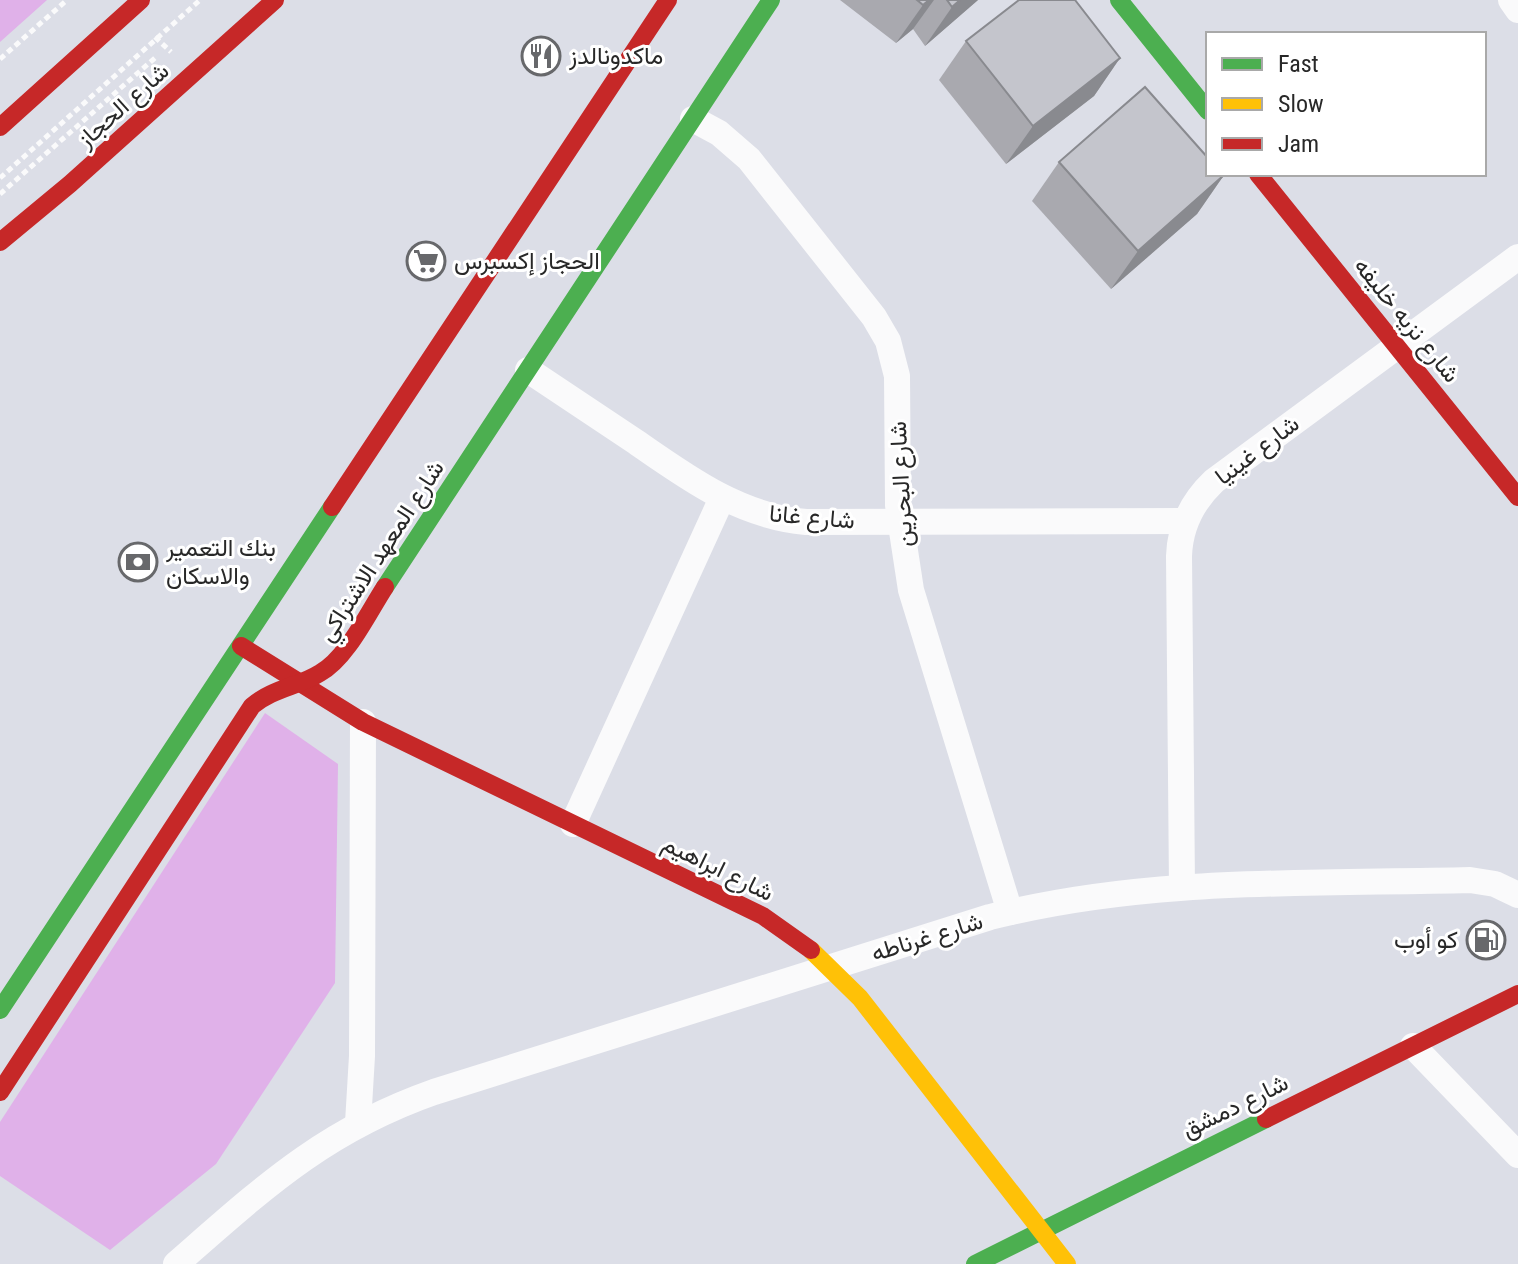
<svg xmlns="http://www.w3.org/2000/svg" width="1518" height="1264" font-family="'Roboto Condensed',Vazirmatn,sans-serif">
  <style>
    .green { fill: #e0b1e9 }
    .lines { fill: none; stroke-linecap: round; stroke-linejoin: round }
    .path { stroke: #fafafb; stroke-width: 5; stroke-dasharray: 6 4; stroke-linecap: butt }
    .street { stroke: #fafafb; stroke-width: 26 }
    .fast { stroke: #4caf50; stroke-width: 18 }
    .slow { stroke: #ffc107; stroke-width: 18 }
    .jam { stroke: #c62828; stroke-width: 18 }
    .wall { fill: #a9a9af }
    .shaded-wall { fill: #898a8f }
    .building { fill: #c4c5cc; stroke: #898a8f; stroke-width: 2 }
    .labels { text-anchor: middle; stroke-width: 6; stroke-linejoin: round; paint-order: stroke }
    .poi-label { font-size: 24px; fill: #282828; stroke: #fff; text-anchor: start }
    .street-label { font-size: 24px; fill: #282828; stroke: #fff }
  </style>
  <rect width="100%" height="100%" fill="#dcdee7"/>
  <g class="green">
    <polygon points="0,0 47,0 0,42"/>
    <polygon points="265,713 338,764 335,983 216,1164 110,1250 0,1176 0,1122"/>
  </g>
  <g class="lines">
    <g class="path">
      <polyline points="155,37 171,52"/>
      <polyline points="0,59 67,0"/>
      <polyline points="0,178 200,0"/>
      <polyline points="0,194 156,57"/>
    </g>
    <g class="street">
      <polyline points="1511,0 1518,10"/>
      <polyline points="693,119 719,133 749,159 874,317 888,341 897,376 898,505 911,590 1010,912"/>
      <path d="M 528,370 C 564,394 600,418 636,442 C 689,479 740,516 806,522 L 1185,521"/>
      <polyline points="573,824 722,498"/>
      <path d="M 1182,887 L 1179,556 C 1180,526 1192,502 1214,481 L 1518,257"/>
      <polyline points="1413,1046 1518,1155"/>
      <polyline points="358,1123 362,1056 363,722"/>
      <path d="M 176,1264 C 262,1189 323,1131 434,1092 L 990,917 C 1147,877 1310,884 1470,880 L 1495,884 L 1518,895"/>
    </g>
    <g class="fast">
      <polyline points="1119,0 1208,111"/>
      <polyline points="385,587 771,0"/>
      <polyline points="0,1010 332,507"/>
      <polyline points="975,1264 1266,1119"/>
    </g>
    <polyline class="slow" points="811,950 860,998 1067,1264"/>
    <g class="jam">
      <polyline points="0,127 141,0"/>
      <polyline points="1258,174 1518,497"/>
      <polyline points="0,242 70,184 275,0"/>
      <polyline points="332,507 668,0"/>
      <polyline points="241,646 363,722 763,916 811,950"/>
      <path d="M 0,1092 L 252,706 C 273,688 298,687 320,673 C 347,658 368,613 385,587"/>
      <polyline points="1266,1119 1518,994"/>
    </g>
  </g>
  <g class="wall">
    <polygon points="840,0 978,0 925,46 913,29 896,43"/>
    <polygon points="966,41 1120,58 1094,96 1006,164 939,80"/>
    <polygon points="1059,162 1224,175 1197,214 1111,289 1032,201"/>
  </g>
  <g class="shaded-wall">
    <polygon points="929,0 934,0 913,29 896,43 923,5"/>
    <polygon points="960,0 978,0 925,46 952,7"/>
    <polygon points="1120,58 1094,96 1006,164 1033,126"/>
    <polygon points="1224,175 1197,214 1111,289 1138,251"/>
  </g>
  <g class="building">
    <polygon points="917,0 929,0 923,5"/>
    <polygon points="947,0 960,0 952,7"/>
    <polygon points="1019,0 1075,0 1120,58 1033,126 966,41"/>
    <polygon points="1145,87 1208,158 1208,174 1222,174 1224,175 1138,251 1059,162"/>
  </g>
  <defs>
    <g id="restaurant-ring" transform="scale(2)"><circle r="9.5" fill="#fff" stroke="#67686b" stroke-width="1.5"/><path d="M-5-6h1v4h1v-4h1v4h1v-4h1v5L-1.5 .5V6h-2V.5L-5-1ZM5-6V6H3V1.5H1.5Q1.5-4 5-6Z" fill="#67686b"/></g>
    <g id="supermarket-ring" transform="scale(2)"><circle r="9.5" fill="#fff" stroke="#67686b" stroke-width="1.5"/><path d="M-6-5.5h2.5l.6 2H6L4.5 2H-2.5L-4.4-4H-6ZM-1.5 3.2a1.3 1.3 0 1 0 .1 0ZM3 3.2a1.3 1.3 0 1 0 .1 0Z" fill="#67686b"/></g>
    <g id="bank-ring" transform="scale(2)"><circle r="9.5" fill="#fff" stroke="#67686b" stroke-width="1.5"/><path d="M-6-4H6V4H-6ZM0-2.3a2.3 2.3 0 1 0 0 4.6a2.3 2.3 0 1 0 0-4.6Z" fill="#67686b"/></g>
    <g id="fuel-ring" transform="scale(2)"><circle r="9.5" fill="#fff" stroke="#67686b" stroke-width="1.5"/><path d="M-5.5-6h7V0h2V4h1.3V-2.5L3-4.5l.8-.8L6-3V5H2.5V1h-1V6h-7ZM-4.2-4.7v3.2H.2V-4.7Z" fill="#67686b"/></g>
  </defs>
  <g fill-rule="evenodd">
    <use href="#restaurant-ring" x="541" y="56"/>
    <use href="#supermarket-ring" x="426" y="261"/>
    <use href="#bank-ring" x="138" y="562"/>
    <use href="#fuel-ring" x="1486" y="940"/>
  </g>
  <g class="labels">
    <g class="poi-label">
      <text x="569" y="64">ماكدونالدز</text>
      <text x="454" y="269">الحجاز إكسبرس</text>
      <text x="166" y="556">بنك التعمير<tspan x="166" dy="28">والاسكان</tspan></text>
      <text x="1458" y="948" text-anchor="end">كو أوب</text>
    </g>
    <g class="street-label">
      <text transform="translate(123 105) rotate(-42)" y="8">شارع الحجاز</text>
      <text transform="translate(1407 320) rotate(51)" y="8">شارع نزيه خليفه</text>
      <text transform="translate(1257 450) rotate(-37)" y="8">شارع غينيا</text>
      <text transform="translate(901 484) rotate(-93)" y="8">شارع البحرين</text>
      <text transform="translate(812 517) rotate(5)" y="8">شارع غانا</text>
      <text transform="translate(381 551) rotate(-57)" y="8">شارع المعهد الاشتراكي</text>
      <text transform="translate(718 868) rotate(26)" y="8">شارع ابراهيم</text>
      <text transform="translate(927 937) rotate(-17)" y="8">شارع غرناطه</text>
      <text transform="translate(1235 1106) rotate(-26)" y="8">شارع دمشق</text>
    </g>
  </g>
  <rect x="1206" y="32" width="280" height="144" fill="#ffffff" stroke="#a9a9a9" stroke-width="2"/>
  <rect x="1222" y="58" width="40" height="12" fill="#4caf50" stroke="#a9a9a9" stroke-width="2"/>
  <text x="1278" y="72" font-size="24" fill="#282828">Fast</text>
  <rect x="1222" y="98" width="40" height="12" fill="#ffc107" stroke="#a9a9a9" stroke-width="2"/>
  <text x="1278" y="112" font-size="24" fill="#282828">Slow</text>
  <rect x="1222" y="138" width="40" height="12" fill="#c62828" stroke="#a9a9a9" stroke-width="2"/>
  <text x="1278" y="152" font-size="24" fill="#282828">Jam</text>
</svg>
